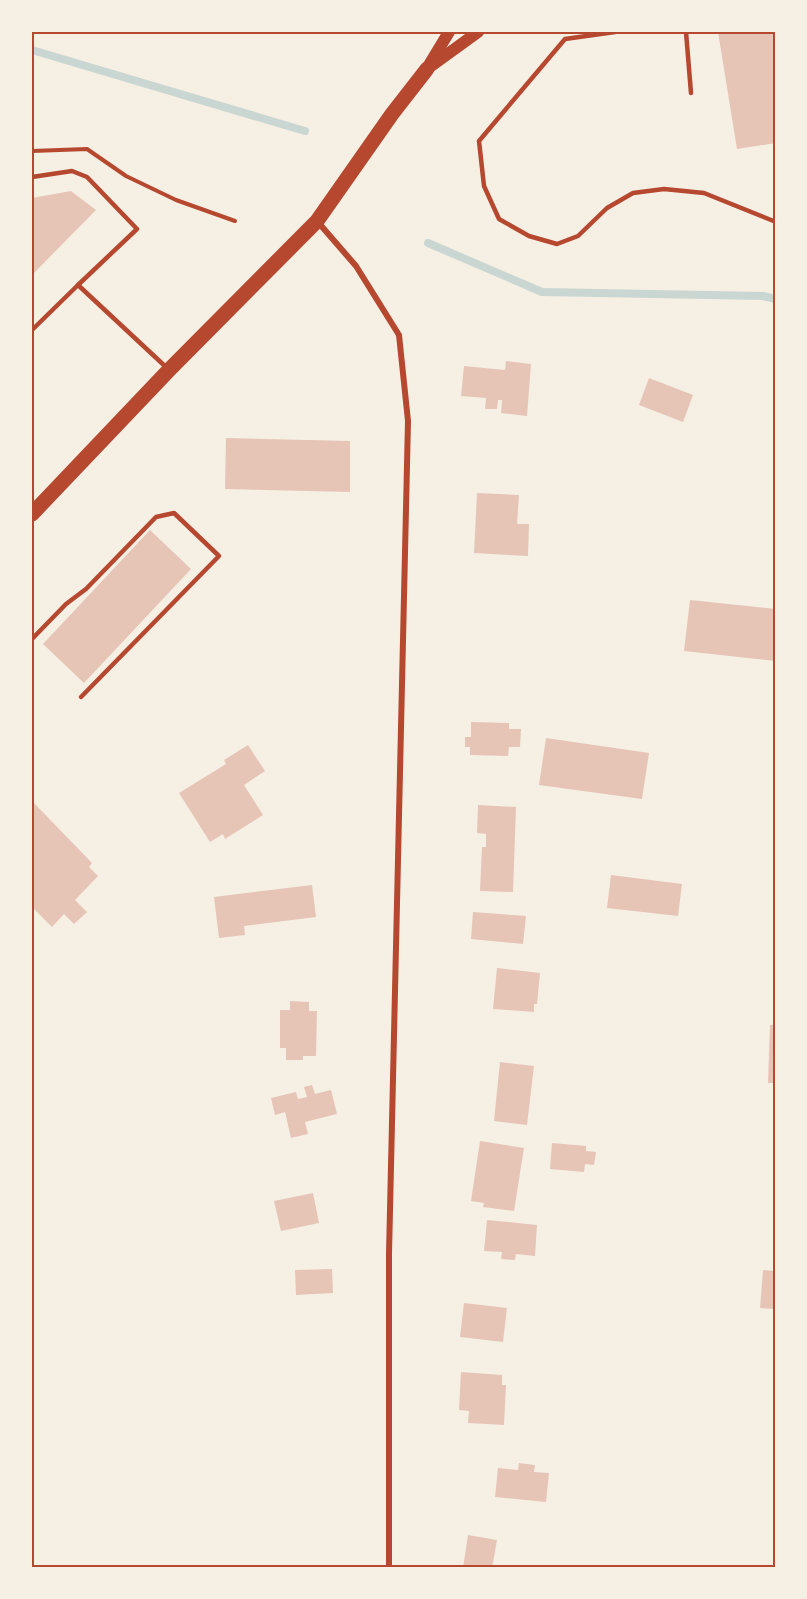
<svg xmlns="http://www.w3.org/2000/svg" width="807" height="1599" font-family="'IBM Plex Serif',serif">
  <style>
    .lines { fill: none; stroke-linecap: round; stroke-linejoin: round }
    .stream { stroke: #c9d6d2; stroke-width: 8 }
    .building { fill: #e6c5b7 }
    .path { stroke: #b5482f; stroke-width: 4 }
    .service { stroke: #b5482f; stroke-width: 4.5 }
    .minor { stroke: #b5482f; stroke-width: 6 }
    .secondary { stroke: #b5482f; stroke-width: 12 }
    .primary { stroke: #b5482f; stroke-width: 15 }
    .neatline { fill: none; stroke: #b5482f; stroke-width: 2 }
  </style>
  <rect width="100%" height="100%" fill="#f6efe4"/>
  <g class="lines">
    <g class="stream">
      <polyline points="32,50 305,131"/>
      <polyline points="428,243 542,292 763,296 776,299"/>
    </g>
  </g>
  <g class="building">
    <polygon points="718,32 776,32 776,143 737,149"/>
    <polygon points="71,191 96,210 32,275 32,198"/>
    <polygon points="506,361 531,364 527,416 501,413 502,400 498,400 497,409 485,409 486,398 461,396 464,366 505,370"/>
    <polygon points="649,378 693,395 683,422 639,405"/>
    <polygon points="226,438 350,441 350,492 225,489"/>
    <polygon points="477,493 519,495 517,524 529,524 528,556 474,553"/>
    <polygon points="150,530 191,569 84,683 43,644"/>
    <polygon points="690,600 776,609 776,661 684,651"/>
    <polygon points="471,722 509,723 509,729 521,729 520,747 509,747 508,756 470,755 470,747 465,747 465,737 471,737"/>
    <polygon points="546,738 649,753 642,799 539,785"/>
    <polygon points="248,745 265,771 244,785 263,815 225,839 223,834 210,842 179,793 226,764 224,760"/>
    <polygon points="32,801 92,863 89,867 98,876 75,900 87,912 74,924 64,914 52,927 32,907"/>
    <polygon points="478,805 516,807 513,892 480,891 482,847 486,847 486,834 477,833"/>
    <polygon points="611,875 682,884 678,916 607,908"/>
    <polygon points="312,885 316,917 244,926 245,935 219,938 214,897"/>
    <polygon points="473,912 526,916 523,944 471,939"/>
    <polygon points="497,968 540,973 537,1004 534,1004 534,1012 493,1009"/>
    <polygon points="290,1001 309,1002 309,1011 317,1011 316,1056 303,1056 303,1060 286,1060 286,1048 280,1048 280,1010 290,1010"/>
    <polygon points="770,1025 776,1025 776,1083 768,1083"/>
    <polygon points="500,1062 534,1066 527,1125 494,1121"/>
    <polygon points="312,1085 315,1094 331,1090 337,1114 305,1122 308,1134 291,1138 285,1112 275,1115 271,1098 296,1092 298,1099 307,1097 304,1087"/>
    <polygon points="480,1141 524,1148 514,1211 483,1207 484,1203 471,1201"/>
    <polygon points="552,1143 586,1146 586,1151 596,1152 594,1165 585,1164 584,1172 550,1169"/>
    <polygon points="313,1193 319,1223 281,1231 274,1201"/>
    <polygon points="487,1220 537,1225 535,1256 516,1254 515,1260 501,1259 502,1252 484,1251"/>
    <polygon points="332,1269 333,1293 296,1295 295,1270"/>
    <polygon points="763,1270 776,1271 776,1309 760,1308"/>
    <polygon points="464,1303 507,1308 503,1342 460,1337"/>
    <polygon points="461,1372 502,1375 502,1385 506,1385 504,1425 468,1423 469,1411 459,1410"/>
    <polygon points="519,1463 535,1465 534,1472 549,1473 546,1502 495,1497 498,1468 518,1470"/>
    <polygon points="468,1535 497,1540 492,1568 463,1568"/>
  </g>
  <g class="lines">
    <polyline class="path" points="32,151 87,149 126,176 176,200 235,221"/>
    <g class="service">
      <polyline points="615,32 565,39 479,141 484,186 499,219 529,236 557,244 578,236 607,208 633,193 664,189 704,193 776,222"/>
      <polyline points="686,32 691,93"/>
      <polyline points="32,177 72,171 87,177 137,229 78,285"/>
      <polyline points="32,330 78,285 167,368"/>
      <polyline points="32,639 66,604 86,589 156,517 174,513 219,556 81,697"/>
    </g>
    <polyline class="minor" points="317,221 356,266 399,335 408,421 389,1254 389,1568"/>
    <g class="secondary">
      <polyline points="429,65 449,32"/>
      <polyline points="427,69 478,32"/>
    </g>
    <polyline class="primary" points="32,514 169,370 317,221 392,114 427,69"/>
  </g>
  <rect width="807" height="1599" fill="none" stroke="#f6efe4" stroke-width="66"/>
  <rect x="33" y="33" width="741" height="1533" class="neatline"/>
</svg>
